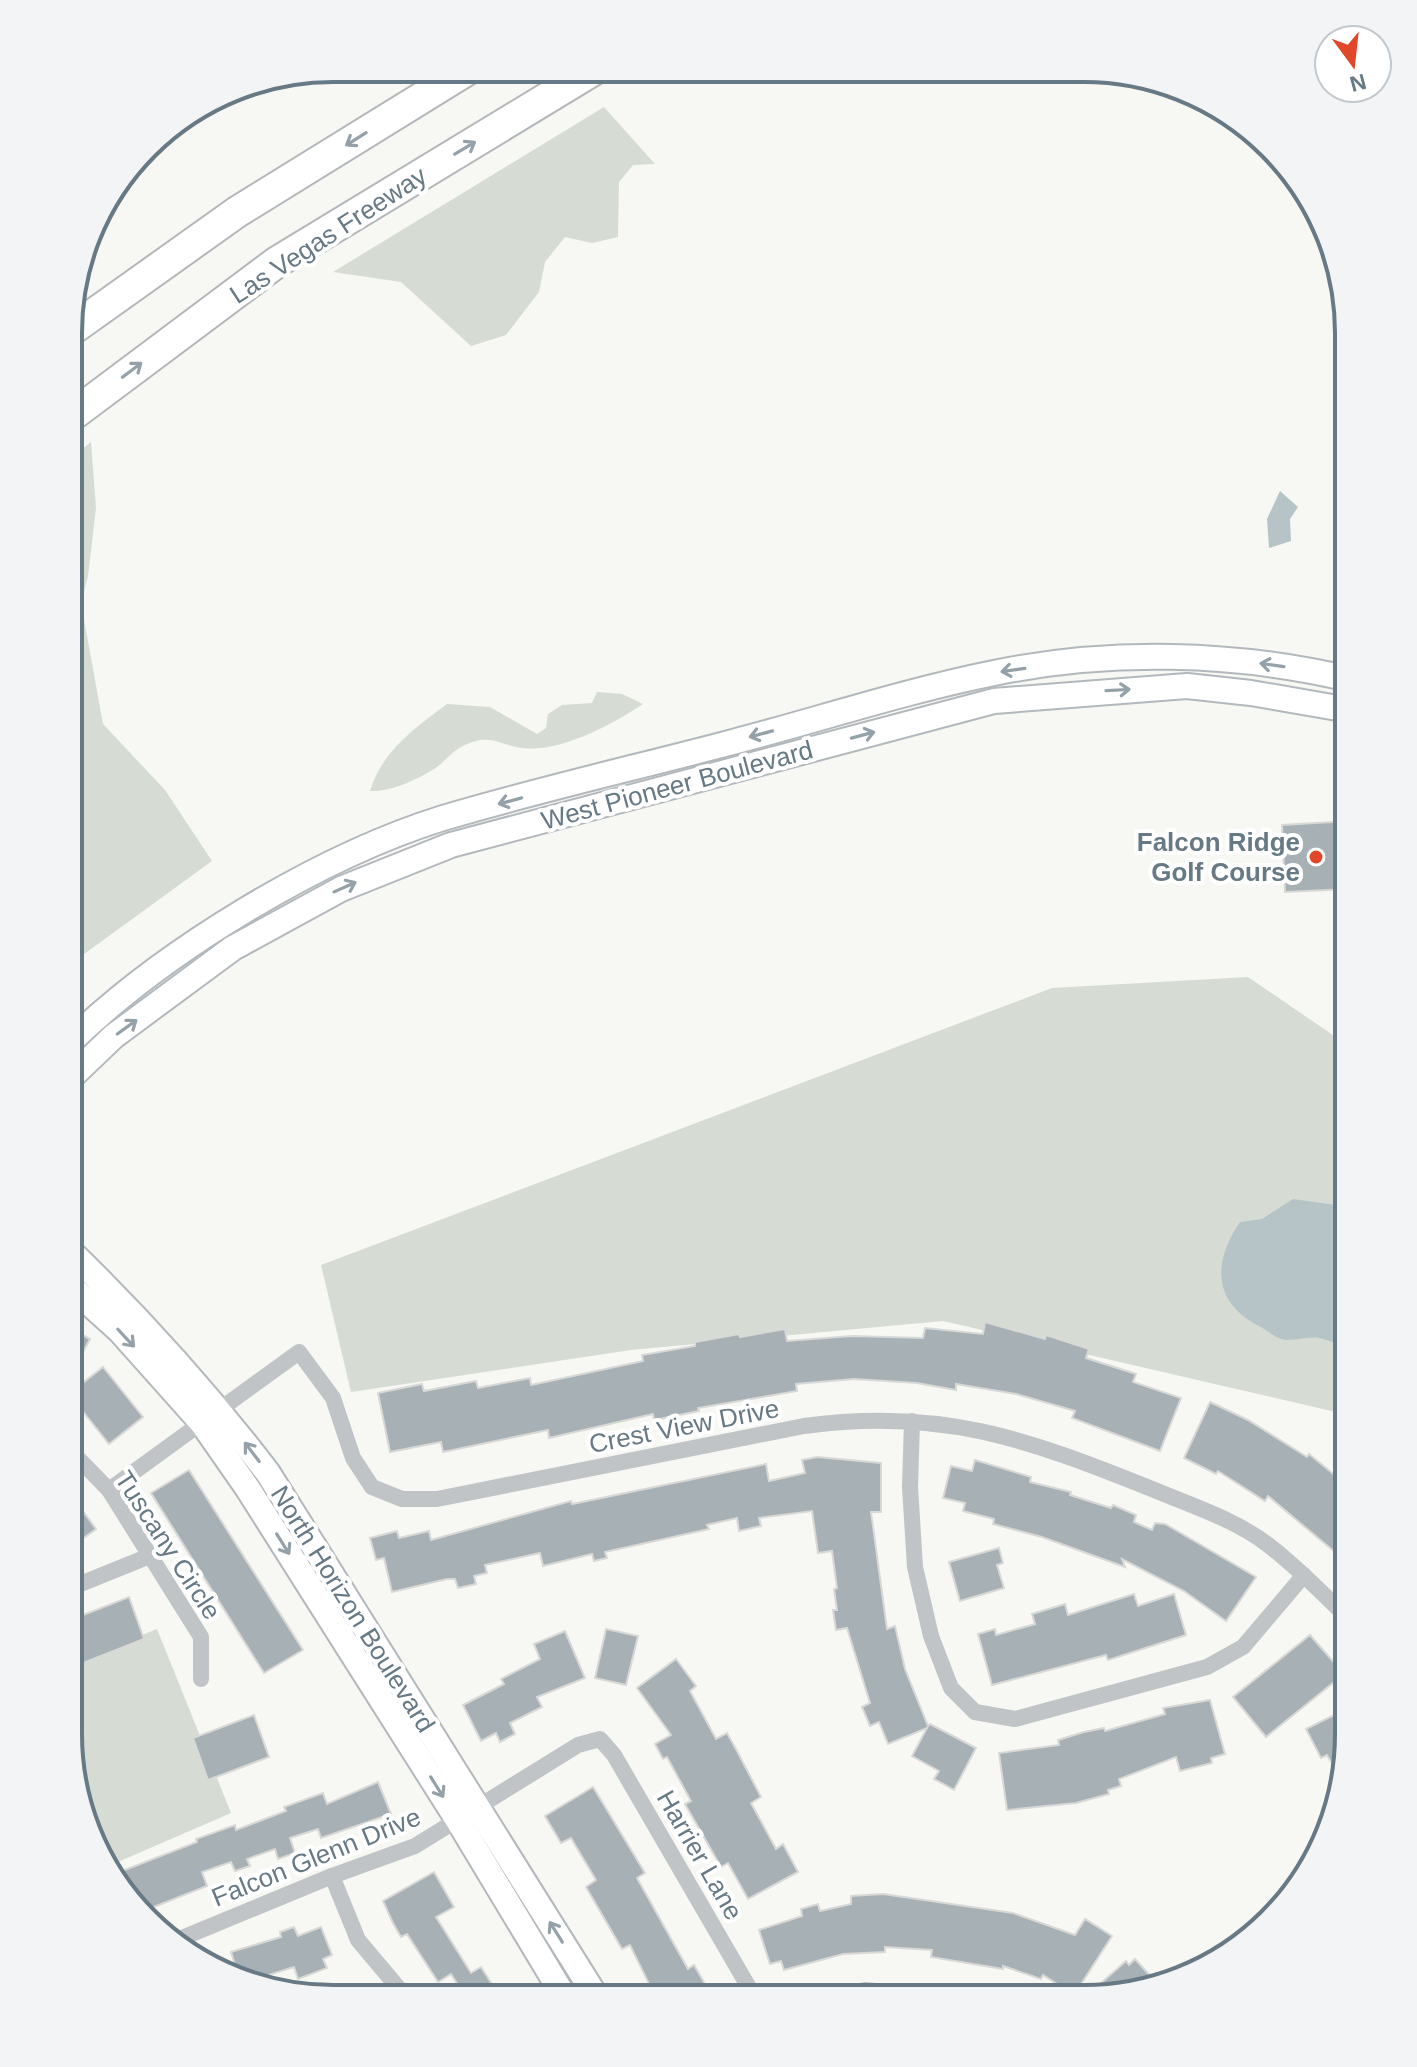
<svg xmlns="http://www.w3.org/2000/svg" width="1417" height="2067" font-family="Helvetica,sans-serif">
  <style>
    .green { fill: #d6dcd3 }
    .water { fill: #b7c4c7 }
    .building { fill: #a6b0b5; stroke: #d8d8d6; stroke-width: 2 }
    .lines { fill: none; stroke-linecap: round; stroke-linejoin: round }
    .secondary-casing { stroke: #b2b8bc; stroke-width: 28 }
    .highway-casing { stroke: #b3b7ba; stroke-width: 34 }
    .street { stroke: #c0c4c7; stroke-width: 16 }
    .secondary { stroke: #fff; stroke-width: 24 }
    .highway { stroke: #fff; stroke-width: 30 }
    .oneway { stroke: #94a1a9 }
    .poi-dot { fill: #e14829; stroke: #fff; stroke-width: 3 }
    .labels { text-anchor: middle; stroke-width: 8; stroke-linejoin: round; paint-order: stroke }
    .street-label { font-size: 26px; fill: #667984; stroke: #fff }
    .poi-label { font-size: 26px; font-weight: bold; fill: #667984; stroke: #fff; text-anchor: end }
    .rim { fill: none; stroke: #667984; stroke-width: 4 }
  </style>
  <rect width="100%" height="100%" fill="#f7f7f3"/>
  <g class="green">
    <polygon points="604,107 655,164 633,165 619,182 618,237 592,243 565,237 545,262 539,292 506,335 471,346 401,282 333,272"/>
    <polygon points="91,442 96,508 88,576 81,603 103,724 165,790 212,861 69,965 70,459"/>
    <path d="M 597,692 L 622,694 L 643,704 C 613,724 560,753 522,748 C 500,745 489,732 463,746 C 452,751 444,763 434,769 C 416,780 391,792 370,791 C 382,751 415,728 447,704 L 490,707 L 537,734 L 546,728 L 548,714 L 562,705 L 592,703 Z"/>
    <polygon points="1248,977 1349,1046 1349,1415 943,1321 631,1350 351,1392 321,1265 1052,988"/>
    <polygon points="157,1629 231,1813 111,1865 88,1836 68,1734 68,1665"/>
  </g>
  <g class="water">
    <polygon points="1280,491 1298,507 1290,519 1291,541 1269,548 1267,519"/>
    <path d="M 1293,1199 L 1343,1206 L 1349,1210 L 1349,1347 C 1338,1345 1329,1340 1319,1338 C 1307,1336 1294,1342 1281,1339 C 1273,1336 1267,1330 1259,1326 C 1213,1302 1212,1263 1240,1222 L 1262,1219 Z"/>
  </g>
  <g class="building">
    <polygon points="1349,821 1349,889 1285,892 1282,825"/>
    <polygon points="985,1322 1045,1339 1046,1335 1089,1349 1086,1358 1136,1374 1133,1382 1181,1398 1160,1451 1072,1418 1075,1411 1016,1394 956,1384 956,1390 917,1383 854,1379 796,1384 797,1391 698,1408 699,1411 654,1420 653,1414 549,1438 548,1430 443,1452 441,1442 390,1452 378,1393 422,1384 424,1391 476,1381 478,1388 530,1378 531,1385 643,1361 642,1355 695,1346 695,1342 739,1334 740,1337 785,1329 787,1341 852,1336 923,1338 925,1328 983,1334"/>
    <polygon points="73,1330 90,1339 69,1378 69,1338"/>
    <polygon points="103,1367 143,1417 109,1444 69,1394"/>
    <polygon points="1210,1402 1248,1420 1307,1457 1309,1454 1348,1486 1348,1563 1268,1496 1265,1501 1218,1471 1216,1474 1184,1458"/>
    <polygon points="817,1457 881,1463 881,1512 871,1512 887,1629 895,1626 905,1669 928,1726 930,1724 976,1748 954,1790 934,1779 939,1771 912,1756 927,1728 888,1744 879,1722 870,1726 862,1707 870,1703 847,1628 836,1630 833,1610 837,1610 834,1589 837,1588 832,1551 818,1553 812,1511 759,1518 761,1526 739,1531 737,1518 707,1525 709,1529 605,1552 607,1558 594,1561 592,1554 543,1566 540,1553 485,1565 487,1573 474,1576 476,1584 458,1588 455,1579 447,1579 392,1592 384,1558 376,1560 370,1538 397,1531 399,1538 429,1531 431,1540 571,1501 572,1504 766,1464 769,1481 805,1473 802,1460"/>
    <polygon points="975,1460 1031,1477 1030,1482 1071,1492 1070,1495 1111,1508 1113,1505 1136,1515 1134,1522 1152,1530 1155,1523 1165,1524 1256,1577 1226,1621 1184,1591 1122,1559 1125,1567 1042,1537 993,1524 994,1519 963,1511 965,1503 943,1498 951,1466 972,1471"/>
    <polygon points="189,1470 303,1650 264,1673 151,1493"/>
    <polygon points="68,1491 96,1529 68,1549"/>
    <polygon points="999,1548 1003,1563 997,1565 1004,1588 960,1601 949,1562"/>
    <polygon points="1134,1594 1138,1606 1174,1594 1186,1635 1108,1660 1106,1655 992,1685 978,1634 995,1629 996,1635 1035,1624 1032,1614 1065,1604 1068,1615"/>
    <polygon points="129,1597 144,1639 68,1669 68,1621"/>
    <polygon points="606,1629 638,1636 626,1685 595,1678"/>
    <polygon points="565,1631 585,1678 537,1697 542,1707 510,1723 515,1734 500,1742 496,1733 481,1741 463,1705 504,1684 501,1679 540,1659 534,1644"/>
    <polygon points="1310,1635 1344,1674 1266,1737 1233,1697"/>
    <polygon points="676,1659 696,1686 690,1691 716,1739 727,1733 737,1751 761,1797 751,1803 776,1849 783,1844 798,1872 748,1899 728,1863 721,1867 685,1804 691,1801 667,1757 663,1759 655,1744 671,1735 637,1688"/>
    <polygon points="1210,1700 1225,1754 1211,1758 1212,1763 1180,1771 1176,1757 1119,1779 1121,1786 1108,1790 1109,1794 1076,1803 1007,1810 999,1753 1059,1745 1058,1740 1084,1732 1104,1728 1105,1731 1165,1714 1163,1708"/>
    <polygon points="1348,1708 1348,1752 1340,1777 1327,1755 1321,1758 1306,1729"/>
    <polygon points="254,1715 269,1757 208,1780 193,1738"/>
    <polygon points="378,1782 391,1814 321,1838 318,1829 290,1838 295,1853 278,1859 275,1849 247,1859 250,1866 235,1871 231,1862 202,1872 207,1886 146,1910 117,1873 197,1842 196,1839 235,1825 236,1830 286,1811 284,1807 323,1793 327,1804"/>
    <polygon points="593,1787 645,1873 637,1878 688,1969 694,1965 713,1998 656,1998 630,1945 622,1949 586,1887 596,1880 571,1838 561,1843 545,1816"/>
    <polygon points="434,1872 454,1907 436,1917 471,1973 481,1967 500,1997 466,1997 451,1974 438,1982 407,1934 401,1937 393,1923 383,1901"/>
    <polygon points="883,1894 1013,1913 1075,1935 1085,1919 1112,1936 1074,1995 1043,1975 1041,1979 1003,1966 1003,1969 931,1957 932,1950 885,1947 885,1952 843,1954 784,1970 781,1961 770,1964 759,1930 802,1916 801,1909 818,1904 820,1911 851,1904 851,1896"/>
    <polygon points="294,1927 298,1936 321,1927 332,1955 323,1959 327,1968 298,1979 294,1967 256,1979 237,1971 231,1952 281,1937 280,1932"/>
    <polygon points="1135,1959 1154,1980 1146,1987 1083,1999 1126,1961 1129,1965"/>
  </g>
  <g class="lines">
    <g class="secondary-casing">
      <g id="secondary">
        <path d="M 69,1043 C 162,952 318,857 443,818 C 537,790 634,768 729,743 C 817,720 905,691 994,673 C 1109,649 1235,652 1349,679"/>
        <polyline points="69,1079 114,1036 233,948 341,889 451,845 994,701 1187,686 1251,693 1349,710"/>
        <path d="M 69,1250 C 141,1320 207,1393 268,1473 L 597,1998"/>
        <polyline points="69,1285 119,1330 202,1423 248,1489 459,1822 565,1998"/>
      </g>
    </g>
    <g class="highway-casing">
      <g id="highway">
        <polyline points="70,331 237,212 470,68"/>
        <polyline points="70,417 277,262 595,69"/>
      </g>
    </g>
    <g class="street">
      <polyline points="912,1421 910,1487 915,1567 931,1636 951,1688 975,1712 1015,1719 1207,1667 1243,1647 1304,1575"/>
      <polyline points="68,1448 109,1490 201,1637 201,1679"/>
      <path d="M 109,1490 L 299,1352 L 333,1398 L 353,1458 L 372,1487 L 402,1499 L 437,1499 L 804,1426 C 941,1407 1027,1439 1152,1489 C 1190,1505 1234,1519 1267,1544 C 1296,1566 1322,1593 1348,1618"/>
      <polyline points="68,1589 152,1555"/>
      <polyline points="332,1876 358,1940 406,1997"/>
      <polyline points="170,1943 332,1876 415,1846 578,1745 600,1739 614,1755 755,1998"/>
      <polyline points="821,1998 865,1990 963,1999"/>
    </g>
    <use href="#secondary" class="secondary"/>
    <use href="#highway" class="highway"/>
  </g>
  <defs><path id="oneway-shaft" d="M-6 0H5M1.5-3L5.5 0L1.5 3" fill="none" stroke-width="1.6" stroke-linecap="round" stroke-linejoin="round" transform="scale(2)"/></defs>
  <g class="oneway">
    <use href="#oneway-shaft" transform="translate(356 139) rotate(148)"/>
    <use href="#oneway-shaft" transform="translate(465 148) rotate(-31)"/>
    <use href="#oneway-shaft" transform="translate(132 370) rotate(-37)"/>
    <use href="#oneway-shaft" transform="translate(1272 665) rotate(-172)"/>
    <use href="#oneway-shaft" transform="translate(1013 670) rotate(172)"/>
    <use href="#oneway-shaft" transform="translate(1118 690) rotate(-3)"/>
    <use href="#oneway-shaft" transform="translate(761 734) rotate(165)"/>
    <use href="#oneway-shaft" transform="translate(863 735) rotate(-15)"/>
    <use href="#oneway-shaft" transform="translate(510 801) rotate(165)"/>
    <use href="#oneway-shaft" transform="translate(345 887) rotate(-24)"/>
    <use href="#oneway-shaft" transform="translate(127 1027) rotate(-36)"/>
    <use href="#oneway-shaft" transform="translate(126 1338) rotate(47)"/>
    <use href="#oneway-shaft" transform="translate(252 1452) rotate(-127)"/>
    <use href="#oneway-shaft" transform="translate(283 1544) rotate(58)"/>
    <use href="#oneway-shaft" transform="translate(437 1787) rotate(58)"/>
    <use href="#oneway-shaft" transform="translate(556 1932) rotate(-122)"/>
  </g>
  <circle class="poi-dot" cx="1316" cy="857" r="8"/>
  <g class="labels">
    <g class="street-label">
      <text transform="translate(328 235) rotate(-33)" y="9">Las Vegas Freeway</text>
      <text transform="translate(677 785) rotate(-15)" y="9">West Pioneer Boulevard</text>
      <text transform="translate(684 1426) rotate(-11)" y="9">Crest View Drive</text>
      <text transform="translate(168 1545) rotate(57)" y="9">Tuscany Circle</text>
      <text transform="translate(353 1609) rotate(58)" y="9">North Horizon Boulevard</text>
      <text transform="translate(700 1855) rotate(60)" y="9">Harrier Lane</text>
      <text transform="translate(316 1857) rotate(-22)" y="9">Falcon Glenn Drive</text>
    </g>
    <g class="poi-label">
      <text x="1300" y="851">Falcon Ridge<tspan x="1300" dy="30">Golf Course</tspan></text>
    </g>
  </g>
  <path d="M0 0H1417V2067H0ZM333 82H1084A251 251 0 0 1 1335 333V1734A251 251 0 0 1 1084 1985H333A251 251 0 0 1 82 1734V333A251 251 0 0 1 333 82Z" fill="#f3f4f5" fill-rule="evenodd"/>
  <path class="rim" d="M333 82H1084A251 251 0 0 1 1335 333V1734A251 251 0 0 1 1084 1985H333A251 251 0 0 1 82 1734V333A251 251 0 0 1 333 82Z"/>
  <g transform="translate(1353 64) rotate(165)"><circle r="38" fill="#ffffff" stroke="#c2c9ce" stroke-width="2"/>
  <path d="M0-6L14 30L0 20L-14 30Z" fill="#e14829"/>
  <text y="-12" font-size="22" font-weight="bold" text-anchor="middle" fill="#667984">N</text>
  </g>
</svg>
